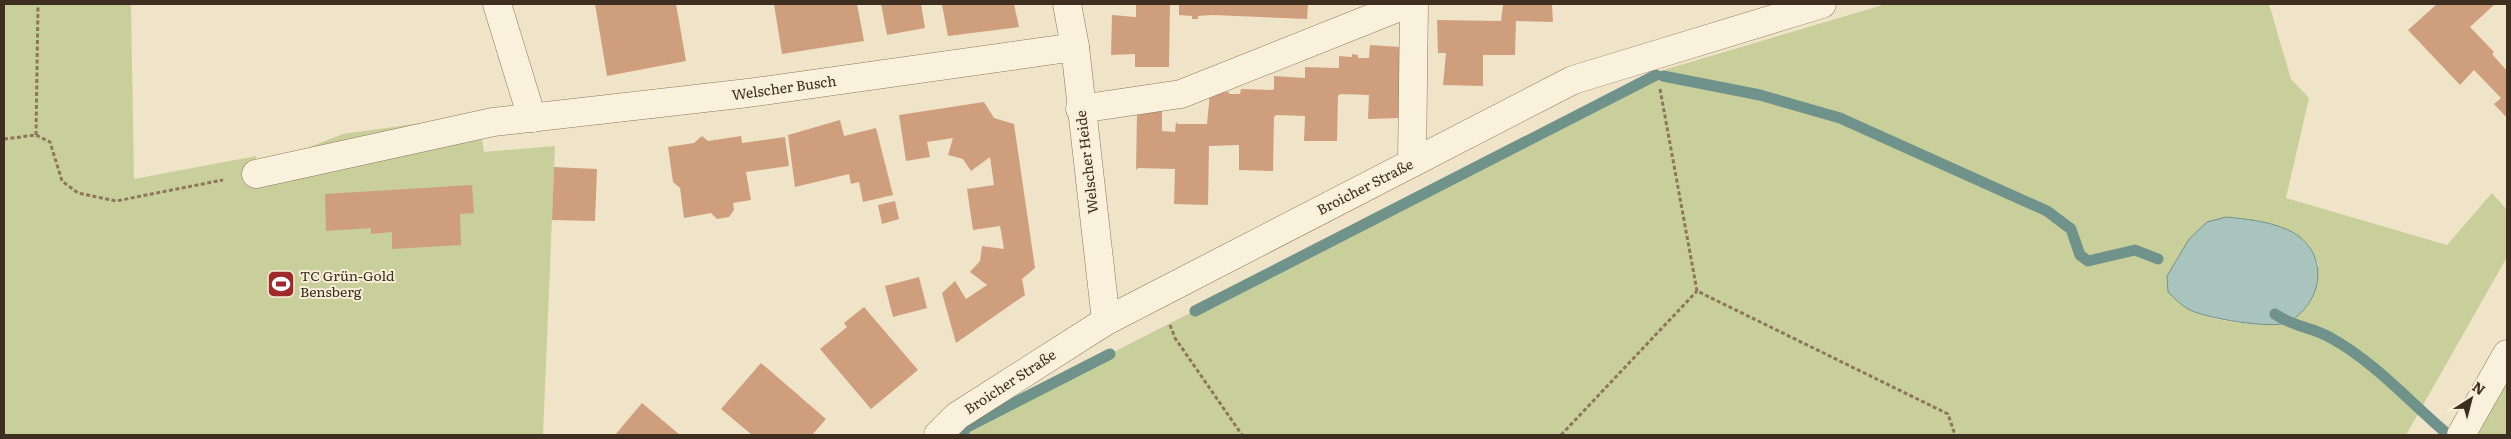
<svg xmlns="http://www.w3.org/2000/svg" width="2511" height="439" font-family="Literata,serif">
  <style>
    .green { fill: #c9cf9b; fill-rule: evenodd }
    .water { fill: #a9c4bc; stroke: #6f938a }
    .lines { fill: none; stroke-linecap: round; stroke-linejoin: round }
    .stream { stroke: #6f938a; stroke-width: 11 }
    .building { fill: #cf9f7d }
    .minor-casing { stroke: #8d765c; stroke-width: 29 }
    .path { stroke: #8d765c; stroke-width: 3; stroke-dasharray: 4 2.5; stroke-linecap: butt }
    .minor { stroke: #faf1dc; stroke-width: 28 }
    .labels { text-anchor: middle; stroke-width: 4; stroke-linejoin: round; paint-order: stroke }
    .street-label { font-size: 14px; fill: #3d2e20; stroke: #f7eed8 }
    .poi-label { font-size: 14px; fill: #3d2e20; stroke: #f7eed8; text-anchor: start }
  </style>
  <rect width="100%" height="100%" fill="#f0e4c8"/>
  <g class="green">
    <polygon points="4,4 131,4 134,179 256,156 255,162 284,157 343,134 478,115 484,152 555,146 543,435 4,435"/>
    <path d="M 1886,4 L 2269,4 L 2291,79 L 2309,98 L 2286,198 L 2447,245 L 2492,193 L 2507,210 L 2507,257 L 2406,435 L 961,435 L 967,427 L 1667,69 ZM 2287,229 L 2309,245 L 2319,265 L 2287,323 C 2256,325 2217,324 2189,309 C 2181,305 2174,298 2168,292 Z"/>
    <polygon points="2507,338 2507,435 2451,435"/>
  </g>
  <path class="water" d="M 2226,217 C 2246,219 2267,221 2286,229 C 2329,247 2327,299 2289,322 C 2274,330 2203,318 2188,309 C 2181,305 2174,298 2168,292 L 2167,276 L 2189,239 L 2207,222 Z"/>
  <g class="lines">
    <g class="stream">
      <polyline points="1663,76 1760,95 1840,118 2047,211 2071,229 2080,255 2088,261 2135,250 2158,259"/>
      <polyline points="1195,311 1656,75"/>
      <path d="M 2275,314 C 2293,327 2313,327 2331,338 C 2373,361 2408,400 2444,431"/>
      <polyline points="961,435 967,427 1110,354"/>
    </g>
  </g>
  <g class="building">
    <polygon points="595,4 676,4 686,61 607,76"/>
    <polygon points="774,4 857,4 864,41 782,54"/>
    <polygon points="881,4 921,4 925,28 887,35"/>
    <polygon points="950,4 1014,4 1019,27 948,36 942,5"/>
    <polygon points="1136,4 1170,4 1169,67 1135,67 1135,54 1111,55 1112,15 1136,17"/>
    <polygon points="1179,4 1308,4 1307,19 1212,15 1198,16 1198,19 1192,19 1192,16 1179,15"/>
    <polygon points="1503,4 1552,4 1553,22 1516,21 1515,55 1483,55 1483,86 1443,85 1446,53 1438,53 1437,20 1501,21"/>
    <polygon points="2437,4 2495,4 2470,27 2494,52 2492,54 2507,71 2507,118 2494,104 2501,98 2474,70 2460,85 2408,30"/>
    <polygon points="1370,45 1401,47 1399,118 1368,119 1369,95 1340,94 1338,96 1337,141 1304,141 1305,116 1276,115 1274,117 1273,171 1239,170 1239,145 1209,146 1208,205 1174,204 1175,169 1138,168 1136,170 1137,111 1162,110 1162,131 1175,132 1176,122 1178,124 1207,124 1210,93 1229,92 1229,94 1240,94 1241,89 1272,90 1274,89 1274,76 1305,78 1305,67 1336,68 1339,68 1339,56 1352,57 1352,54 1358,55 1358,58 1369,58"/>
    <polygon points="984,102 994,118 1014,124 1035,268 1022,279 1025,295 956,343 942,293 955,281 966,299 987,285 970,272 980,261 982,246 1004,249 1000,226 973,230 967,189 994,185 990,157 971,171 963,159 948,155 953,138 927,142 930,157 906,161 899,115"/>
    <polygon points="840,120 844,136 876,128 893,195 863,202 859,182 851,184 849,174 795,187 788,135"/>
    <polygon points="702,136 708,141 741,136 742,143 785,137 789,166 746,172 751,200 733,203 734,210 729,217 717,219 711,213 684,218 680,188 673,182 668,147 694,143"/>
    <polygon points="554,167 597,169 595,221 552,220"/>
    <polygon points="472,185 474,213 460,214 461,245 392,249 392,232 371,234 371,228 326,231 325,194"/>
    <polygon points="895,201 899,219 882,224 878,205"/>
    <polygon points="919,277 927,308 893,317 885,286"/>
    <polygon points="864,307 918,370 871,409 820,349 847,327 844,323"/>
    <polygon points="761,363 826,419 812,435 752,435 721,409"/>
    <polygon points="642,403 680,435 615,435"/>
  </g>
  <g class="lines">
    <g class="minor-casing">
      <g id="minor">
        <polyline points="497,4 532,118"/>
        <polyline points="1067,4 1075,47 1106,321"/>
        <polyline points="1080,109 1181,94 1407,4"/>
        <polyline points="1412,163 1414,4"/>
        <polyline points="256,174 493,122 748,93 1075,47"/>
        <polyline points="938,435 957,416 1106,321 1573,80 1822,4"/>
        <polyline points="2461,435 2507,354"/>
      </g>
    </g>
    <g class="path">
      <polyline points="1660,89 1697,291 1948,414 1955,435"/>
      <polyline points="36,135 38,4"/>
      <polyline points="4,139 36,135 50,142 62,181 78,193 116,201 223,180"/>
      <polyline points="1170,325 1175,338 1242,435"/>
      <polyline points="1561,435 1697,291"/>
    </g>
    <use href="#minor" class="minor"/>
  </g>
  <defs>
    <g id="stadium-square" transform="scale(1.4375)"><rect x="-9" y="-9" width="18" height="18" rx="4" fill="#9e2a2b" stroke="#f7eed8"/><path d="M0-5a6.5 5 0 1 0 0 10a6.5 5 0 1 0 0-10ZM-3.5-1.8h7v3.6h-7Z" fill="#fff"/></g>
  </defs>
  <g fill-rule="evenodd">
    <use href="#stadium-square" x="281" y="284"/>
  </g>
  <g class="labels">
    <g class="street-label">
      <text transform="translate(784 88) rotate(-8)" y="5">Welscher Busch</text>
      <text transform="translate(1087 162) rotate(-97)" y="5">Welscher Heide</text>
      <text transform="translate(1365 187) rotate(-27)" y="5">Broicher Straße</text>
      <text transform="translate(1010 382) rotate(-33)" y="5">Broicher Straße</text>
    </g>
    <g class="poi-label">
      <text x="300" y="281">TC Grün-Gold<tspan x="300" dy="16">Bensberg</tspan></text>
    </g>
  </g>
  <rect width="2511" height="439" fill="none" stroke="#3d2e20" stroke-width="10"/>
  <g transform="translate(2471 399) rotate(36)" stroke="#f7eed8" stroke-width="4" paint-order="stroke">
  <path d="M0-4L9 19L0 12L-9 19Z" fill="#3d2e20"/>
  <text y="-8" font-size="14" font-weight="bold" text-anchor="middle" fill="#3d2e20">N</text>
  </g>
</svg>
